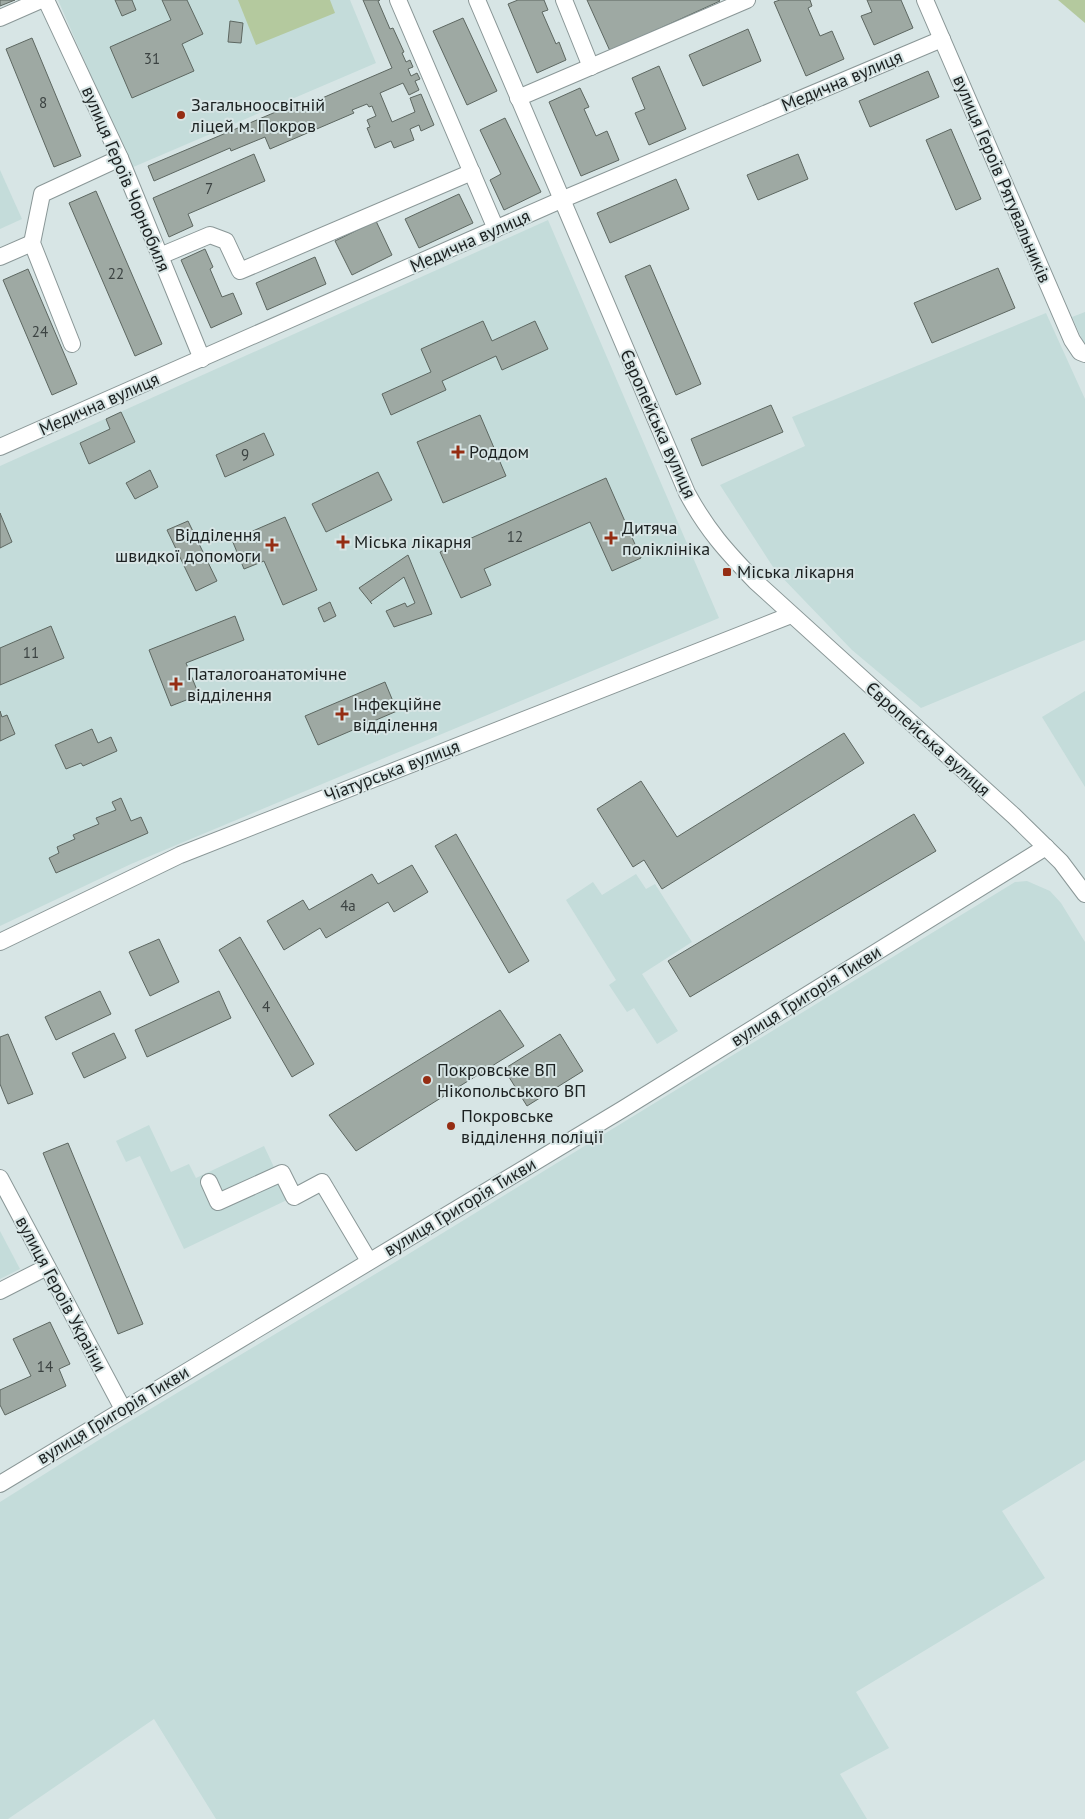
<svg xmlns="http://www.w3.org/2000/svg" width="1085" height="1819" font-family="'PT Sans',sans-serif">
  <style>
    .built { fill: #c4dcda }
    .green { fill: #b4c99e }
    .building { fill: #9ea9a3; stroke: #5d6761 }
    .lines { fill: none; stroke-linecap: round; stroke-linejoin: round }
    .minor-casing { stroke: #8a9797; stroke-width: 18 }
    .minor { stroke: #fff; stroke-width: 16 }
    .poi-dot { fill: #952d13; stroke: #d7e5e5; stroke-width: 2 }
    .labels { text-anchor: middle; stroke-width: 4; stroke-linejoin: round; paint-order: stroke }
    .number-label { font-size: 15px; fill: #3c4342 }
    .street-label { font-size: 18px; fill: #1c2121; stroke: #d7e5e5 }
    .poi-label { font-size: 18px; fill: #1c2121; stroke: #d7e5e5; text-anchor: start }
  </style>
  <rect width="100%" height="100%" fill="#d7e5e5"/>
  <g class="built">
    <polygon points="58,0 350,0 376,63 131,168"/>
    <polygon points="0,170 22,219 0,229"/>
    <polygon points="548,220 719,618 131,864 0,926 0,466"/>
    <polygon points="1085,312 1085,346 1072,317"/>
    <polygon points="1046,313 1085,399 1085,640 921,708 852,650 775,570 720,485 805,446 792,417"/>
    <polygon points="1085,691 1085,787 1042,717"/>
    <polygon points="636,874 646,889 655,884 692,942 642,974 678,1031 657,1044 634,1008 627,1012 609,985 616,980 566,900 593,882 602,895"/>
    <polygon points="1027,881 1050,891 1061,903 1085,942 1085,1460 1002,1511 1045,1578 856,1692 889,1748 840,1774 867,1819 216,1819 154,1719 8,1819 0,1819 0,1502 102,1438 397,1261 1015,882"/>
    <polygon points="149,1125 171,1172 189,1164 196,1178 264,1146 289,1199 184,1249 140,1156 126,1162 116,1141"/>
    <polygon points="0,1231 20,1269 0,1279"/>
  </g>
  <g class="green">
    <polygon points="238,0 330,0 335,13 256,45"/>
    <polygon points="1058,0 1085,0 1085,23"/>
  </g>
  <g class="building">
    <polygon points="0,0 15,0 0,6"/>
    <polygon points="115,0 132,0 136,10 122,16"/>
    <polygon points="162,0 187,0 203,34 182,44 194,71 132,98 110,47 171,20"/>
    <polygon points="363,0 380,0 378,1 390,29 393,28 404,52 402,53 406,62 410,60 413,67 408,69 411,76 417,73 420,79 415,81 419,90 409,95 403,83 380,93 392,122 415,112 410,98 421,94 434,125 421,131 419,125 410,129 414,140 394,148 391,141 375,148 367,128 370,127 367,120 376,116 372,106 369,107 367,104 352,110 354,113 270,149 265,137 231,151 230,148 154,181 148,166 297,103 299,108 392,68"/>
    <polygon points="518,0 544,0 548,10 542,12 556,44 559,42 566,60 537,73 508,4"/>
    <polygon points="587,0 719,0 720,1 610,51"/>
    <polygon points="780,0 810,0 812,6 808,8 820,36 832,31 844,59 806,76 774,2"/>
    <polygon points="867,0 901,0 913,28 874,45 861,16 872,12"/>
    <polygon points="463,18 497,91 467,105 433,31"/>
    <polygon points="230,21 243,23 241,43 228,42"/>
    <polygon points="748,29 761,61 703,86 689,55"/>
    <polygon points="32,38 81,156 54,167 6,49"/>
    <polygon points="659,66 686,129 649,145 635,113 645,109 632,78"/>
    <polygon points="928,71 939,97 870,127 859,101"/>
    <polygon points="580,88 589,107 584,109 596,136 607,131 619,160 581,176 549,102"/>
    <polygon points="505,118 541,192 504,210 490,180 501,174 480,130"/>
    <polygon points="951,129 981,199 956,210 926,140"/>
    <polygon points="254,154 265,181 188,214 193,226 169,237 153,198"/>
    <polygon points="798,154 808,179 758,200 747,175"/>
    <polygon points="676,179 689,209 610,243 597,213"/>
    <polygon points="96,191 162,344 135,356 69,203"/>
    <polygon points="459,194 473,223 419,248 405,219"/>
    <polygon points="376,221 392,255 352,275 335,241"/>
    <polygon points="205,249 213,267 210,269 222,297 233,293 242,314 211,328 181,260"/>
    <polygon points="315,257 326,284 267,310 256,283"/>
    <polygon points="650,265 701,384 676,395 625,276"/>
    <polygon points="998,268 1015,308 932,343 914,303"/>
    <polygon points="28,269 77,384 52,395 3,280"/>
    <polygon points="483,321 492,341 535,321 548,349 502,370 496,356 442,381 446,390 391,415 382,394 431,372 421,349"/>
    <polygon points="771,405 783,432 702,466 691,439"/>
    <polygon points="121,412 135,442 89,464 80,443 110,429 106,419"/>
    <polygon points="480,415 506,476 443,503 417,442"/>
    <polygon points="264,433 274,455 225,477 216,455"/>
    <polygon points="150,470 158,487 135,499 126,483"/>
    <polygon points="378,472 392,500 326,532 312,504"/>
    <polygon points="606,478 641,558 612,571 590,522 484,569 491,585 461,598 440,552"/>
    <polygon points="0,513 12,542 0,548"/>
    <polygon points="285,517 317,590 283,605 264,561 244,569 232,540"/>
    <polygon points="188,521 217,581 196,591 167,530"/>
    <polygon points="408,555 432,614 394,627 386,611 405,603 407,607 415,603 404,577 370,602 372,604 359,588"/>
    <polygon points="330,602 336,616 324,622 318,608"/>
    <polygon points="235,616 244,640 186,663 199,695 171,706 149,650"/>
    <polygon points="51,626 64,658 0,685 0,648"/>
    <polygon points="385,682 397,711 318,745 305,716"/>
    <polygon points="0,711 2,717 7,715 15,734 0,741"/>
    <polygon points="92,729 98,743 111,737 117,751 83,766 81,763 66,769 55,745"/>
    <polygon points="844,733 864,763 662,889 644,860 633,867 597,809 641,781 677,837"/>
    <polygon points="121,798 131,821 141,817 148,833 56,873 49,858 59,853 57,847 75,839 73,835 99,824 96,818 116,810 112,802"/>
    <polygon points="914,814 936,851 690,997 668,961"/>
    <polygon points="456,834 529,961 509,973 435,846"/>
    <polygon points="412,865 428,892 394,912 388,902 326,938 320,928 284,950 267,921 303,900 309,910 372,874 378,884"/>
    <polygon points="240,937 314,1064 292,1077 219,950"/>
    <polygon points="159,939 179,982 150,996 129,952"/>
    <polygon points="100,991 111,1014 56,1040 45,1017"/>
    <polygon points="219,991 231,1018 147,1057 135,1030"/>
    <polygon points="500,1010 524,1046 356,1151 329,1115"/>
    <polygon points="114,1033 126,1058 84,1078 72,1053"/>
    <polygon points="8,1034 33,1094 8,1104 0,1084 0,1037"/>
    <polygon points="560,1034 583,1071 527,1106 504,1069"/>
    <polygon points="68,1143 143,1324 118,1334 43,1153"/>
    <polygon points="50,1322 70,1364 59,1369 66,1386 5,1415 0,1405 0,1390 31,1376 13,1339"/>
  </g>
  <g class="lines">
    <g class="minor-casing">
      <g id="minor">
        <polyline points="46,0 120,158 202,359"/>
        <polyline points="398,0 496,229"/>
        <path d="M 477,0 L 687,493 C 707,530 726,551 755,581 L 1014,816 L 1061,862 L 1085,894"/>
        <polyline points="564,0 591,67"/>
        <polyline points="925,0 1072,340 1080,352 1085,354"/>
        <polyline points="0,18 41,0"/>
        <polyline points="518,98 747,0"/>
        <polyline points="160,256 210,235 226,241 240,271 472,172"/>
        <polyline points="0,257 32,243"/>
        <polyline points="72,344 32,243 42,194 120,158"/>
        <polyline points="0,447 561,200 942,39"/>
        <polyline points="0,942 180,855 791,615"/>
        <polyline points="0,1178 123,1409"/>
        <polyline points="209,1182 218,1202 282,1173 294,1197 322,1182 369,1261"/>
        <polyline points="0,1291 47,1267"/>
        <polyline points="0,1484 623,1109 1046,847"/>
      </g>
    </g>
    <use href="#minor" class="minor"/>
  </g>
  <g class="poi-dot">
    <circle cx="181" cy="115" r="5"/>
    <path d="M455.5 444.5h5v5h5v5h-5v5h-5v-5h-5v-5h5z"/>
    <path d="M608.5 530.5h5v5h5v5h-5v5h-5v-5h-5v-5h5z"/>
    <path d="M340.5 534.5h5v5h5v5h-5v5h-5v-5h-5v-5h5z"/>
    <path d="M269.5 537.5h5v5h5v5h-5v5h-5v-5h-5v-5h5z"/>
    <rect x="722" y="567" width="10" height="10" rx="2.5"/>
    <path d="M173.5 676.5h5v5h5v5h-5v5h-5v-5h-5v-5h5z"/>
    <path d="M339.5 706.5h5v5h5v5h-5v5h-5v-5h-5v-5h5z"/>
    <circle cx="427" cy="1080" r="5"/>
    <circle cx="451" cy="1126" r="5"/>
  </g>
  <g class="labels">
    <g class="number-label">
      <text x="152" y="64">31</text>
      <text x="43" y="108">8</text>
      <text x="209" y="194">7</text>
      <text x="116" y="279">22</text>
      <text x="40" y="337">24</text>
      <text x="245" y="460">9</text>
      <text x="515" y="542">12</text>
      <text x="31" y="658">11</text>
      <text x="348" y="911">4а</text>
      <text x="266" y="1012">4</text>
      <text x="45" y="1372">14</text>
    </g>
    <g class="street-label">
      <text transform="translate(842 81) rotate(-23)" y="6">Медична вулиця</text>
      <text transform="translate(126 179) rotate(67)" y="6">вулиця Героїв Чорнобиля</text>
      <text transform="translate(1002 179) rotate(67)" y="6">вулиця Героїв Рятувальників</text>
      <text transform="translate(470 241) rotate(-24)" y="6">Медична вулиця</text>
      <text transform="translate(99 404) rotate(-24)" y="6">Медична вулиця</text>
      <text transform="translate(658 424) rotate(66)" y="6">Європейська вулиця</text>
      <text transform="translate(928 739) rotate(42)" y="6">Європейська вулиця</text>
      <text transform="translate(392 771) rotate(-21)" y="6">Чіатурська вулиця</text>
      <text transform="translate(806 996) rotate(-32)" y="6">вулиця Григорія Тикви</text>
      <text transform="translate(460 1207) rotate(-31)" y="6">вулиця Григорія Тикви</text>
      <text transform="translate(61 1294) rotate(62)" y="6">вулиця Героїв України</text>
      <text transform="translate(113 1415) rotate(-31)" y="6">вулиця Григорія Тикви</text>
    </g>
    <g class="poi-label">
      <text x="191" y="111">Загальноосвітній<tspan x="191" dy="21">ліцей м. Покров</tspan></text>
      <text x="469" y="458">Роддом</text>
      <text x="622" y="534">Дитяча<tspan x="622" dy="21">поліклініка</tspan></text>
      <text x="261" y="541" text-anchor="end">Відділення<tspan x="261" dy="21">швидкої допомоги</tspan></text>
      <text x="354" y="548">Мiська лiкарня</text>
      <text x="737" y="578">Міська лікарня</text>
      <text x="187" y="680">Паталогоанатомічне<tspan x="187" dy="21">відділення</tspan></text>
      <text x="353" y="710">Інфекційне<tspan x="353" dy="21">відділення</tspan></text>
      <text x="437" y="1076">Покровське ВП<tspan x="437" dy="21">Нікопольського ВП</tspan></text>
      <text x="461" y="1122">Покровське<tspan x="461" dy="21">відділення поліції</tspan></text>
    </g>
  </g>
</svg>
